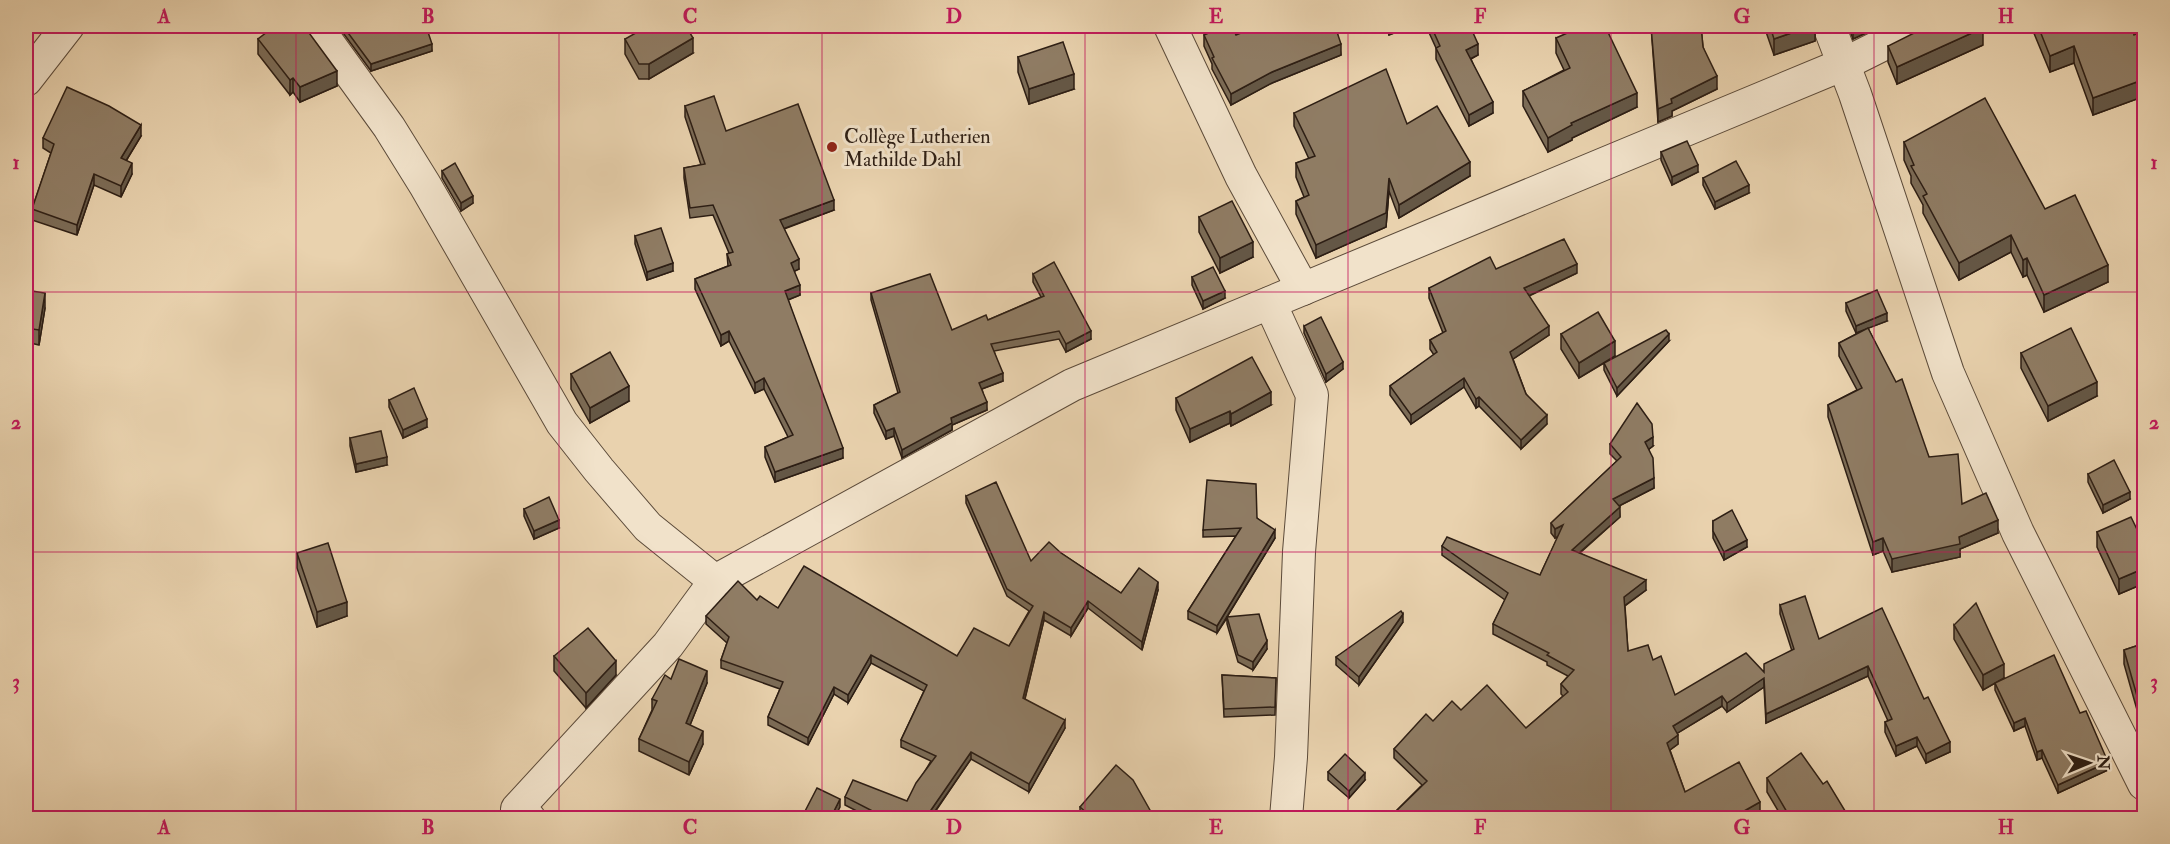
<svg xmlns="http://www.w3.org/2000/svg" width="2170" height="844" font-family="'IM FELL Double Pica',serif">
  <style>
    .lines { fill: none; stroke-linecap: round; stroke-linejoin: round }
    .minor-casing { stroke: #5c4b3a; stroke-width: 34 }
    .minor { stroke: #f1e2ca; stroke-width: 32 }
    .wall { fill: #7b6b56; stroke: #2d1e14; stroke-width: 1.5 }
    .shaded-wall { fill: #645746; stroke: #2d1e14; stroke-width: 1.5 }
    .building { fill: #8f7c64; stroke: #2d1e14; stroke-width: 1.5 }
    .grid { fill: none; stroke: #c2185b; stroke-width: 1.5; stroke-opacity: 0.55 }
    .poi-dot { fill: #8f2418; stroke: #f1e2ca; stroke-width: 2 }
    .labels { text-anchor: middle; stroke-width: 6; stroke-linejoin: round; paint-order: stroke }
    .poi-label { font-size: 20px; fill: #2d1e14; stroke: #f1e2ca; text-anchor: start }
    .neatline { fill: none; stroke: #c2185b; stroke-width: 2 }
    .grid-label { font-size: 20px; text-anchor: middle; font-weight: bold; fill: #c2185b }
  </style>
  <rect width="100%" height="100%" fill="#e9d2ae"/>
  <filter id="stains"><feTurbulence type="fractalNoise" baseFrequency=".00333" numOctaves="4"/><feColorMatrix values="0 0 0 0 .2 0 0 0 0 .09 0 0 0 0 .02 0 0 0 .5 -.17"/></filter>
  <radialGradient id="worn" r=".72"><stop offset=".6" stop-color="#630" stop-opacity="0"/><stop offset="1" stop-color="#630" stop-opacity=".3"/></radialGradient>
  <g class="lines">
    <g class="minor-casing">
      <g id="minor">
        <polyline points="316,26 389,127 425,185 562,423 599,470 648,527 715,581"/>
        <polyline points="1170,26 1241,176 1303,289"/>
        <polyline points="1829,26 1855,94 1948,373 2018,533 2144,784"/>
        <polyline points="26,80 68,26"/>
        <polyline points="1270,303 1312,395 1299,552 1291,757 1286,818"/>
        <polyline points="529,818 517,809 668,645 715,581 1072,385 1844,64 1920,26"/>
      </g>
    </g>
    <use href="#minor" class="minor"/>
  </g>
  <g class="wall">
    <polygon points="338,26 426,26 432,51 371,71"/>
    <polygon points="1258,26 1353,26 1337,32 1341,55 1272,83 1231,105 1212,69 1212,64 1204,46 1204,35 1236,35"/>
    <polygon points="1386,26 1412,26 1389,35"/>
    <polygon points="1426,26 1470,26 1478,55 1471,59 1493,113 1469,126 1436,59 1436,48"/>
    <polygon points="1651,26 1701,26 1703,47 1717,89 1672,111 1672,116 1658,122"/>
    <polygon points="1764,26 1815,26 1815,41 1774,55"/>
    <polygon points="1848,26 1881,26 1853,39"/>
    <polygon points="2031,26 2131,26 2134,35 2145,30 2145,96 2093,115 2074,63 2050,72"/>
    <polygon points="1556,38 1637,107 1572,138 1572,140 1548,152 1523,106 1523,91 1564,70 1556,53"/>
    <polygon points="258,39 337,86 300,102 293,92 290,95 258,54"/>
    <polygon points="625,39 693,53 649,79 639,79 625,54"/>
    <polygon points="1983,45 1897,84 1888,62 1888,46"/>
    <polygon points="1018,57 1074,89 1029,104 1018,72"/>
    <polygon points="685,106 726,131 834,210 784,229 799,269 794,271 800,295 788,300 843,458 775,482 765,457 765,447 788,437 764,389 755,393 729,341 721,346 695,289 695,279 728,266 727,254 729,253 713,215 690,218 684,178 684,168 701,165 685,117"/>
    <polygon points="1294,113 1407,124 1470,176 1399,218 1389,191 1386,227 1316,258 1296,214 1296,201 1304,197 1296,177 1296,163 1309,159 1294,126"/>
    <polygon points="141,136 126,161 132,174 121,197 94,185 77,235 32,220 32,209 51,153 43,148 43,138"/>
    <polygon points="1904,142 2045,209 2108,282 2044,312 2027,275 2023,277 2011,252 1959,280 1923,213 1923,205 1911,183 1911,176 1904,160"/>
    <polygon points="1661,152 1698,172 1672,185 1661,160"/>
    <polygon points="442,171 473,203 461,211 442,178"/>
    <polygon points="1703,178 1749,193 1715,209 1703,185"/>
    <polygon points="1199,217 1253,257 1220,273 1199,232"/>
    <polygon points="635,236 673,271 647,280 635,244"/>
    <polygon points="1496,269 1577,273 1529,296 1549,335 1513,359 1526,394 1547,424 1521,449 1479,406 1476,408 1464,387 1411,424 1390,395 1390,386 1434,355 1430,349 1430,340 1443,333 1429,298 1429,288"/>
    <polygon points="1033,274 1091,339 1066,352 1059,339 994,351 1003,381 982,389 987,410 952,425 952,430 902,458 894,436 886,439 874,413 874,405 898,393 871,300 871,293 952,330 988,320 1041,297 1033,282"/>
    <polygon points="1192,277 1225,298 1203,309 1192,285"/>
    <polygon points="26,290 45,308 39,345 26,342"/>
    <polygon points="1846,303 1887,321 1868,328 1929,457 1962,504 1998,533 1960,549 1960,557 1892,572 1883,551 1873,555 1828,417 1828,405 1857,390 1839,356 1839,343 1862,331 1856,333 1846,311"/>
    <polygon points="1304,326 1343,369 1326,382 1304,333"/>
    <polygon points="1561,334 1615,356 1606,361 1669,341 1617,396 1604,370 1604,363 1579,378 1561,349"/>
    <polygon points="2021,353 2097,396 2048,421 2021,368"/>
    <polygon points="571,374 629,401 590,423 571,389"/>
    <polygon points="1176,398 1271,405 1231,426 1230,423 1190,442 1176,410"/>
    <polygon points="389,400 427,427 403,438 389,407"/>
    <polygon points="350,438 387,465 356,472 350,446"/>
    <polygon points="1610,444 1653,446 1649,449 1654,488 1619,506 1620,517 1580,553 1646,590 1625,606 1628,651 1653,660 1675,695 1764,672 1792,651 1780,614 1780,605 1819,639 1924,699 1950,752 1926,763 1917,746 1896,756 1885,732 1885,722 1888,721 1868,676 1766,723 1764,687 1727,712 1722,706 1677,733 1678,744 1670,750 1685,792 1760,812 1747,819 1388,819 1422,785 1394,758 1394,749 1433,721 1461,710 1526,728 1563,696 1561,694 1561,684 1568,676 1547,665 1547,662 1493,634 1493,624 1505,600 1442,555 1442,546 1540,575 1558,537 1555,538 1551,533 1551,523 1617,461 1610,454"/>
    <polygon points="2088,474 2130,499 2103,513 2088,482"/>
    <polygon points="966,496 1031,561 1061,553 1121,593 1158,590 1142,650 1088,608 1071,636 1044,620 1025,699 1065,728 1029,792 971,759 935,812 939,819 872,819 845,805 845,797 907,801 931,761 901,747 901,740 924,691 871,663 848,703 834,694 808,745 768,725 768,717 780,689 721,668 721,660 727,643 706,624 706,616 757,600 778,608 957,656 1009,646 1029,611 1007,596 966,503"/>
    <polygon points="524,509 559,528 534,539 524,516"/>
    <polygon points="1257,518 1275,538 1227,617 1267,649 1253,670 1238,662 1227,624 1227,618 1217,633 1188,619 1188,611 1236,536 1203,537 1203,530"/>
    <polygon points="1713,521 1747,547 1724,560 1713,538"/>
    <polygon points="2097,532 2145,546 2145,583 2119,594 2097,547"/>
    <polygon points="297,553 347,616 317,627 297,568"/>
    <polygon points="1403,622 1359,685 1336,665 1336,657"/>
    <polygon points="1954,625 2004,678 2080,713 2108,770 2058,793 2042,758 2037,760 2025,726 2014,731 1995,690 1995,683 1983,690 1954,639"/>
    <polygon points="2145,643 2141,724 2124,664 2124,650"/>
    <polygon points="554,656 616,675 586,708 554,671"/>
    <polygon points="1222,675 1276,678 1275,715 1224,717"/>
    <polygon points="671,679 707,683 690,725 703,744 689,775 639,751 639,739 652,710 652,699"/>
    <polygon points="1328,772 1365,780 1349,798 1328,780"/>
    <polygon points="1767,778 1823,784 1850,819 1783,819 1767,792"/>
    <polygon points="1080,807 1155,819 1080,818"/>
  </g>
  <g class="shaded-wall">
    <polygon points="1334,26 1353,26 1334,33"/>
    <polygon points="1389,26 1412,26 1389,35"/>
    <polygon points="1811,26 1815,26 1815,41 1774,55 1774,39"/>
    <polygon points="1853,26 1881,26 1853,39"/>
    <polygon points="1983,28 1983,45 1897,84 1897,67"/>
    <polygon points="693,38 693,53 649,79 649,64"/>
    <polygon points="432,44 432,51 371,71 371,64"/>
    <polygon points="1341,44 1341,55 1272,83 1231,105 1231,94 1272,72"/>
    <polygon points="1478,44 1478,55 1466,61 1466,50"/>
    <polygon points="2074,46 2074,63 2050,72 2050,56"/>
    <polygon points="337,71 337,86 300,102 300,87"/>
    <polygon points="1074,74 1074,89 1029,104 1029,89"/>
    <polygon points="1717,76 1717,89 1672,111 1672,116 1658,122 1658,109 1671,99"/>
    <polygon points="293,78 293,92 290,95 290,80"/>
    <polygon points="2145,79 2145,96 2093,115 2093,98"/>
    <polygon points="1637,93 1637,107 1572,138 1572,140 1548,152 1548,138 1571,123"/>
    <polygon points="1493,102 1493,113 1469,126 1469,115"/>
    <polygon points="141,125 141,136 121,169 121,158"/>
    <polygon points="1470,162 1470,176 1399,218 1399,205"/>
    <polygon points="132,163 132,174 121,197 121,186"/>
    <polygon points="1698,165 1698,172 1672,185 1672,177"/>
    <polygon points="94,174 94,185 77,235 77,225"/>
    <polygon points="1389,178 1389,191 1386,227 1316,258 1316,245"/>
    <polygon points="1749,185 1749,193 1715,209 1715,202"/>
    <polygon points="473,196 473,203 461,211 461,203"/>
    <polygon points="834,200 834,210 780,230 780,220"/>
    <polygon points="2011,235 2011,252 1959,280 1959,263"/>
    <polygon points="1253,242 1253,257 1220,273 1220,258"/>
    <polygon points="2027,258 2027,275 2023,277 2023,260"/>
    <polygon points="799,259 799,269 791,273 791,263"/>
    <polygon points="673,263 673,271 647,280 647,272"/>
    <polygon points="1577,264 1577,273 1524,298 1524,288"/>
    <polygon points="2108,265 2108,282 2044,312 2044,295"/>
    <polygon points="800,285 800,295 785,301 785,291"/>
    <polygon points="1225,291 1225,298 1203,309 1203,301"/>
    <polygon points="45,293 45,308 39,345 39,330"/>
    <polygon points="1887,313 1887,321 1856,333 1856,326"/>
    <polygon points="1549,326 1549,335 1510,361 1510,352"/>
    <polygon points="729,331 729,341 721,346 721,335"/>
    <polygon points="1091,331 1091,339 1066,352 1066,344"/>
    <polygon points="1669,334 1669,341 1617,396 1617,388"/>
    <polygon points="1615,341 1615,356 1579,378 1579,363"/>
    <polygon points="1343,362 1343,369 1326,382 1326,374"/>
    <polygon points="1003,373 1003,381 979,390 979,383"/>
    <polygon points="764,378 764,389 755,393 755,383"/>
    <polygon points="1464,378 1464,387 1411,424 1411,415"/>
    <polygon points="2097,382 2097,396 2048,421 2048,406"/>
    <polygon points="629,386 629,401 590,423 590,408"/>
    <polygon points="1271,392 1271,405 1231,426 1231,414"/>
    <polygon points="1479,397 1479,406 1476,408 1476,399"/>
    <polygon points="987,402 987,410 952,425 952,430 902,458 902,450 951,418"/>
    <polygon points="1230,411 1230,423 1190,442 1190,429"/>
    <polygon points="1547,415 1547,424 1521,449 1521,440"/>
    <polygon points="427,419 427,427 403,438 403,430"/>
    <polygon points="894,428 894,436 886,439 886,431"/>
    <polygon points="1653,437 1653,446 1645,452 1645,442"/>
    <polygon points="843,448 843,458 775,482 775,472"/>
    <polygon points="387,457 387,465 356,472 356,464"/>
    <polygon points="1654,478 1654,488 1613,509 1613,499"/>
    <polygon points="2130,492 2130,499 2103,513 2103,505"/>
    <polygon points="1620,507 1620,517 1572,559 1572,550"/>
    <polygon points="559,520 559,528 534,539 534,531"/>
    <polygon points="1998,520 1998,533 1960,549 1960,557 1892,572 1892,559 1959,537"/>
    <polygon points="1563,525 1563,534 1555,538 1555,529"/>
    <polygon points="1275,530 1275,538 1217,633 1217,626"/>
    <polygon points="1883,538 1883,551 1873,555 1873,542"/>
    <polygon points="1747,540 1747,547 1724,560 1724,552"/>
    <polygon points="2145,568 2145,583 2119,594 2119,579"/>
    <polygon points="1646,580 1646,590 1624,606 1624,597"/>
    <polygon points="1158,582 1158,590 1142,650 1142,642"/>
    <polygon points="1088,601 1088,608 1071,636 1071,628"/>
    <polygon points="347,602 347,616 317,627 317,612"/>
    <polygon points="1044,612 1044,620 1023,706 1023,698"/>
    <polygon points="1403,614 1403,622 1359,685 1359,677"/>
    <polygon points="1267,641 1267,649 1253,670 1253,662"/>
    <polygon points="871,655 871,663 848,703 848,695"/>
    <polygon points="616,661 616,675 586,708 586,693"/>
    <polygon points="2004,664 2004,678 1983,690 1983,675"/>
    <polygon points="1868,666 1868,676 1766,723 1766,714"/>
    <polygon points="707,671 707,683 686,735 686,723"/>
    <polygon points="1764,678 1764,687 1727,712 1727,703"/>
    <polygon points="834,687 834,694 808,745 808,738"/>
    <polygon points="1722,696 1722,706 1673,736 1673,726"/>
    <polygon points="2145,709 2145,723 2141,724 2141,710"/>
    <polygon points="2025,718 2025,726 2014,731 2014,723"/>
    <polygon points="1065,720 1065,728 1029,792 1029,784"/>
    <polygon points="703,731 703,744 689,775 689,762"/>
    <polygon points="1678,735 1678,744 1667,752 1667,743"/>
    <polygon points="1917,737 1917,746 1896,756 1896,746"/>
    <polygon points="1950,742 1950,752 1926,763 1926,754"/>
    <polygon points="2042,750 2042,758 2037,760 2037,752"/>
    <polygon points="971,752 971,759 931,817 931,810"/>
    <polygon points="2108,762 2108,770 2058,793 2058,785"/>
    <polygon points="1365,773 1365,780 1349,798 1349,791"/>
    <polygon points="840,799 840,807 834,819 830,819"/>
    <polygon points="1760,802 1760,812 1747,819 1730,819"/>
  </g>
  <g class="building">
    <polygon points="275,26 304,26 337,71 300,87 293,78 290,80 258,39"/>
    <polygon points="343,26 426,26 432,44 371,64"/>
    <polygon points="648,26 686,26 693,38 649,64 639,64 625,39"/>
    <polygon points="1225,26 1232,26 1236,35 1258,26 1335,26 1341,44 1272,72 1231,94 1212,58 1214,57 1204,35"/>
    <polygon points="1431,26 1470,26 1478,44 1466,50 1493,102 1469,115 1436,48 1440,46"/>
    <polygon points="1583,26 1605,26 1637,93 1571,123 1572,125 1548,138 1523,91 1570,68 1556,38"/>
    <polygon points="1651,26 1701,26 1703,47 1717,76 1671,99 1672,103 1658,109"/>
    <polygon points="1770,26 1811,26 1774,39"/>
    <polygon points="1928,26 1982,26 1983,28 1897,67 1888,46"/>
    <polygon points="2038,26 2131,26 2134,35 2145,30 2145,79 2093,98 2074,46 2050,56"/>
    <polygon points="1063,42 1074,74 1029,89 1018,57"/>
    <polygon points="1386,69 1407,124 1437,106 1470,162 1399,205 1389,178 1386,213 1316,245 1296,201 1309,195 1296,163 1315,156 1294,113"/>
    <polygon points="67,87 109,106 141,125 121,158 132,163 121,186 94,174 77,225 32,209 54,144 43,138"/>
    <polygon points="714,96 726,131 798,104 834,200 780,220 799,259 791,263 800,285 785,291 843,448 775,472 765,447 793,435 764,378 755,383 729,331 721,335 695,279 731,265 727,254 733,252 713,205 690,208 684,168 705,164 685,106"/>
    <polygon points="1985,98 2045,209 2075,195 2108,265 2044,295 2027,258 2023,260 2011,235 1959,263 1923,196 1927,194 1911,166 1914,165 1904,142"/>
    <polygon points="1687,141 1698,165 1672,177 1661,152"/>
    <polygon points="1736,161 1749,185 1715,202 1703,178"/>
    <polygon points="455,163 473,196 461,203 442,171"/>
    <polygon points="1232,201 1253,242 1220,258 1199,217"/>
    <polygon points="661,228 673,263 647,272 635,236"/>
    <polygon points="1564,239 1577,264 1524,288 1549,326 1510,352 1526,394 1547,415 1521,440 1479,397 1476,399 1464,378 1411,415 1390,386 1437,352 1430,340 1446,331 1429,288 1490,257 1496,269"/>
    <polygon points="1054,262 1091,331 1066,344 1059,331 991,344 1003,373 979,383 987,402 951,418 952,423 902,450 894,428 886,431 874,405 900,392 871,293 930,274 952,330 986,315 988,320 1044,296 1033,274"/>
    <polygon points="1213,267 1225,291 1203,301 1192,277"/>
    <polygon points="26,290 45,293 39,330 26,328"/>
    <polygon points="1877,290 1887,313 1856,326 1846,303"/>
    <polygon points="1598,312 1615,341 1579,363 1561,334"/>
    <polygon points="1321,317 1343,362 1326,374 1304,326"/>
    <polygon points="1868,328 1896,382 1902,379 1929,457 1958,454 1962,504 1986,493 1998,520 1959,537 1960,544 1892,559 1883,538 1873,542 1828,405 1862,388 1839,343"/>
    <polygon points="2071,328 2097,382 2048,406 2021,353"/>
    <polygon points="1666,330 1669,334 1617,388 1604,363"/>
    <polygon points="610,352 629,386 590,408 571,374"/>
    <polygon points="1252,357 1271,392 1231,414 1230,411 1190,429 1176,398"/>
    <polygon points="414,388 427,419 403,430 389,400"/>
    <polygon points="1637,403 1652,424 1653,437 1645,442 1653,458 1654,478 1613,499 1620,507 1572,550 1646,580 1624,597 1628,651 1648,645 1653,660 1661,656 1675,695 1746,653 1764,672 1764,664 1794,649 1780,605 1805,596 1819,639 1882,608 1924,699 1928,697 1950,742 1926,754 1917,737 1896,746 1885,722 1892,719 1868,666 1766,714 1764,678 1727,703 1722,696 1673,726 1678,735 1667,743 1685,792 1739,762 1760,802 1730,819 1388,819 1427,781 1394,749 1426,714 1433,721 1452,701 1461,710 1487,685 1526,728 1568,692 1561,684 1574,670 1547,655 1549,653 1493,624 1508,593 1442,546 1447,537 1540,575 1563,525 1555,529 1551,523 1621,457 1610,444"/>
    <polygon points="381,431 387,457 356,464 350,438"/>
    <polygon points="2114,460 2130,492 2103,505 2088,474"/>
    <polygon points="1207,480 1256,484 1257,518 1275,530 1217,626 1188,611 1241,528 1203,530"/>
    <polygon points="996,482 1031,561 1049,542 1061,553 1121,593 1139,568 1158,582 1142,642 1088,601 1071,628 1044,612 1023,698 1065,720 1029,784 971,752 931,810 939,814 937,819 888,819 845,797 853,780 907,801 916,783 936,756 901,740 927,685 871,655 848,695 834,687 808,738 768,717 783,682 721,660 729,637 706,616 738,581 757,600 760,596 778,608 804,566 957,656 974,628 1009,646 1033,606 1007,589 966,496"/>
    <polygon points="549,497 559,520 534,531 524,509"/>
    <polygon points="1732,510 1747,540 1724,552 1713,531 1713,521"/>
    <polygon points="2131,517 2145,546 2145,568 2119,579 2097,532"/>
    <polygon points="328,543 347,602 317,612 297,553"/>
    <polygon points="1976,603 2004,664 1983,675 1954,625"/>
    <polygon points="1401,611 1403,614 1359,677 1336,657"/>
    <polygon points="1259,614 1267,641 1253,662 1238,655 1227,617"/>
    <polygon points="588,628 616,661 586,693 554,656"/>
    <polygon points="2145,643 2145,709 2141,710 2124,650"/>
    <polygon points="2054,655 2080,713 2086,711 2108,762 2058,785 2042,750 2037,752 2025,718 2014,723 1995,683"/>
    <polygon points="679,659 707,671 686,723 703,731 689,762 639,739 657,701 652,699 665,675 671,679"/>
    <polygon points="1222,675 1276,678 1275,707 1224,709"/>
    <polygon points="1801,753 1823,784 1827,781 1850,819 1791,819 1767,778"/>
    <polygon points="1345,754 1365,773 1349,791 1328,772"/>
    <polygon points="1116,765 1133,780 1155,819 1094,819 1080,807"/>
    <polygon points="817,788 840,799 830,819 801,819"/>
  </g>
  <path class="grid" d="M 296,26 L 296,818M 559,26 L 559,818M 822,26 L 822,818M 1085,26 L 1085,818M 1348,26 L 1348,818M 1611,26 L 1611,818M 1874,26 L 1874,818M 26,292 L 2144,292M 26,552 L 2144,552"/>
  <circle class="poi-dot" cx="832" cy="147" r="6"/>
  <g class="labels">
    <g class="poi-label">
      <text x="844" y="143">Collège Lutherien<tspan x="844" dy="23">Mathilde Dahl</tspan></text>
    </g>
  </g>
  <rect width="2170" height="844" fill="none" stroke="#e9d2ae" stroke-width="66"/>
  <g transform="translate(2089 763) rotate(88)" stroke="#f1e2ca" stroke-width="4.5" paint-order="stroke">
  <path d="M0-4.5L10 22L0 15L-10 22Z" fill="#2d1e14"/>
  <text y="-9" font-size="16" font-weight="bold" text-anchor="middle" fill="#2d1e14">N</text>
  </g>
  <rect x="33" y="33" width="2104" height="778" class="neatline"/>
  <g class="grid-label">
    <text x="164" y="23">A</text>
    <text x="428" y="23">B</text>
    <text x="690" y="23">C</text>
    <text x="954" y="23">D</text>
    <text x="1216" y="23">E</text>
    <text x="1480" y="23">F</text>
    <text x="1742" y="23">G</text>
    <text x="2006" y="23">H</text>
    <text x="16" y="169">1</text>
    <text x="2154" y="169">1</text>
    <text x="16" y="429">2</text>
    <text x="2154" y="429">2</text>
    <text x="16" y="688">3</text>
    <text x="2154" y="688">3</text>
    <text x="164" y="834">A</text>
    <text x="428" y="834">B</text>
    <text x="690" y="834">C</text>
    <text x="954" y="834">D</text>
    <text x="1216" y="834">E</text>
    <text x="1480" y="834">F</text>
    <text x="1742" y="834">G</text>
    <text x="2006" y="834">H</text>
  </g>
  <rect width="100%" height="100%" filter="url(#stains)"/>
  <rect width="100%" height="100%" fill="url(#worn)"/>
</svg>
